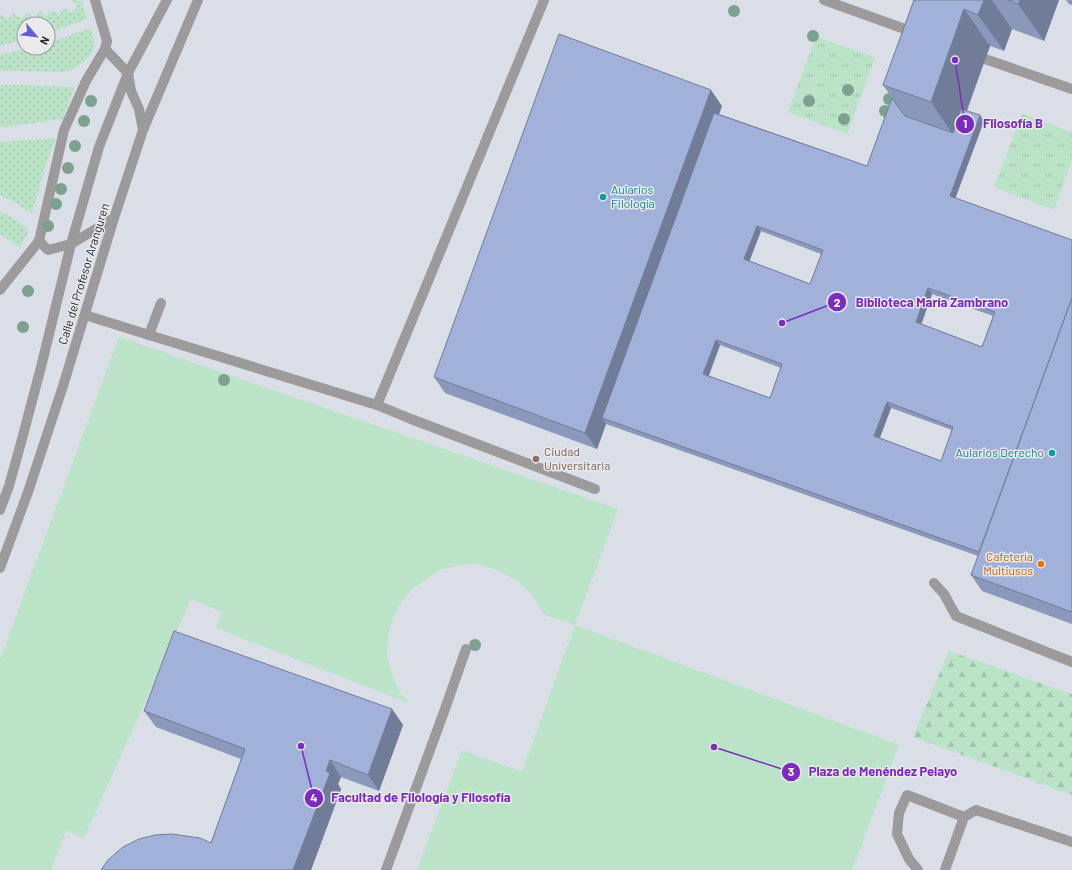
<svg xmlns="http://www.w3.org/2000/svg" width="1072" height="870" font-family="Barlow,sans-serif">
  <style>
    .built { fill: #dadee7; fill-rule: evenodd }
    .grass { fill: url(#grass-tufts) }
    .forest { fill: url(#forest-firs) }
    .park { fill: #bae3c7 }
    .garden { fill: url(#garden-dots) }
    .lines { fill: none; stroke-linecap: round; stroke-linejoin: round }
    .service { stroke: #9c9a9b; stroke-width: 10 }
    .minor { stroke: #9c9a9b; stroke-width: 10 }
    .tree { fill: #7da18e }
    .wall { fill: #8a98bb; fill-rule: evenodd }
    .shaded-wall { fill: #717c98 }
    .building { fill: #a1b1d9; stroke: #717c98; fill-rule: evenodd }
    .culture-dot { fill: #0f9aa8; stroke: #e9eaec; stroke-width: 1.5 }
    .education-dot { fill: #8d6e63; stroke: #e9eaec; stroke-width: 1.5 }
    .food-dot { fill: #e8710a; stroke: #e9eaec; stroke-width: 1.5 }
    .labels { text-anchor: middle; stroke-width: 3; stroke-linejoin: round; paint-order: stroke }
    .culture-label { font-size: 12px; fill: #0d838f; stroke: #e9eaec; text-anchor: start }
    .street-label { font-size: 12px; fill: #272728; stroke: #e9eaec }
    .education-label { font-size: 12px; fill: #785e54; stroke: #e9eaec; text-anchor: start }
    .food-label { font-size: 12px; fill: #c56008; stroke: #e9eaec; text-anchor: end }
    .leader { fill: none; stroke: #7b2cbf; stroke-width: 1.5 }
    .callout-dot { fill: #7b2cbf; stroke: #e9eaec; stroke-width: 1.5 }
    .mark-label { font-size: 12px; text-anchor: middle; font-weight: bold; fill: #fff }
    .callout-label { font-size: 13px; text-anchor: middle; font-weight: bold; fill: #7b2cbf; stroke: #e9eaec; stroke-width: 3; stroke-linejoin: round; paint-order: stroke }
  </style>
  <defs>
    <pattern id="grass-tufts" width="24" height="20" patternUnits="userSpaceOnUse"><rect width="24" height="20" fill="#bae3c7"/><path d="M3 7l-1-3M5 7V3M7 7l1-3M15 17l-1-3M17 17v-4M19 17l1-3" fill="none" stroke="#a0c3ab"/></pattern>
    <pattern id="forest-firs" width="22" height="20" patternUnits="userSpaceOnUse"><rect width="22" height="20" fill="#bae3c7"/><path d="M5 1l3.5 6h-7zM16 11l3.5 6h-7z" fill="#a0c3ab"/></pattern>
    <pattern id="garden-dots" width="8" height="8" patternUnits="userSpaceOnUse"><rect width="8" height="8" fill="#bae3c7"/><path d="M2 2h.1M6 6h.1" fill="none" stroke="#a0c3ab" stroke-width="1.8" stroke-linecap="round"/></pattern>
  </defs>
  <rect width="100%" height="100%" fill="#e9eaec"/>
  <path class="built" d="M 0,0 L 1072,0 L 1072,870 L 0,870 ZM 24,24 L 48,24 L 48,48 L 24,48 Z"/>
  <g class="grass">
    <polygon points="816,37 875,57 847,134 788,112"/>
    <polygon points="1022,114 1072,132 1072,160 1054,210 994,187"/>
  </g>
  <polygon class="forest" points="949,651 1072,694 1072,795 913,737"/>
  <polygon class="park" points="119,337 618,509 575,625 899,745 852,870 417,870 462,750 522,772 575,625 545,615 531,594 518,581 497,570 478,564 458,565 440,570 413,588 398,606 389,630 387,656 394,680 400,693 409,703 216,628 222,612 191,599 84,838 66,831 51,870 0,870 0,660"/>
  <g class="garden">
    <polygon points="71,0 78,0 82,2 87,19 48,33 48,24 24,24 24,40 0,46 0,16 1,15 8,20 13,13 21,19 27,12 34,18 40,11 47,16 51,10 59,15 64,8 72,13 78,5"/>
    <path d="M 91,28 C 92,32 93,37 94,41 C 96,57 77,69 63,72 L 0,70 L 0,55 L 29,48 L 48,48 L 48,43 Z"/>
    <polygon points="0,85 17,85 75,87 63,119 22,125 0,127"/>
    <polygon points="56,138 45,167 32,214 16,203 0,195 0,142"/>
    <polygon points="0,212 6,214 28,228 27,235 20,247 0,234"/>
  </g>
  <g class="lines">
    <g class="service">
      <polyline points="105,49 128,73 131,91 139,109 143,130"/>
      <polyline points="39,241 48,250 71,244 114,218"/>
      <polyline points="0,290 39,241 64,130 86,81 105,49 107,41 95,0"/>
      <polyline points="85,315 149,335 161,303"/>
    </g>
    <g class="minor">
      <polyline points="824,0 916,33"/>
      <polyline points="985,59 1072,89"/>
      <polyline points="149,335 377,405 411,419 595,489"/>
      <polyline points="377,405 544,0"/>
      <polyline points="0,510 9,486 22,439 41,367 71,244 99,147 128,73 167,0"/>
      <polyline points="0,568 28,492 63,386 114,218 143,130 198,0"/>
      <polyline points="934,583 944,594 956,616 1072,662"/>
      <polyline points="964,817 976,810 1072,842"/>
      <polyline points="386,870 445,709 466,649"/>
      <polyline points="918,870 909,859 897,834 899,813 907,795 964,817"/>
      <polyline points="945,870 964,817"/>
    </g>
  </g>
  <g class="tree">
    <circle cx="734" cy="11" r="6"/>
    <circle cx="813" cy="36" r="6"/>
    <circle cx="848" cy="90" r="6"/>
    <circle cx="889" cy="99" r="6"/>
    <circle cx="91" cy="101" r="6"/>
    <circle cx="809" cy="101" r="6"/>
    <circle cx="885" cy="111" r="6"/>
    <circle cx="844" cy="119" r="6"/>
    <circle cx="84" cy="121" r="6"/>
    <circle cx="75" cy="146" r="6"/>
    <circle cx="68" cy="168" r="6"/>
    <circle cx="61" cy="189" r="6"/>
    <circle cx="56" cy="204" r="6"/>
    <circle cx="48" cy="226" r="6"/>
    <circle cx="28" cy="291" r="6"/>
    <circle cx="23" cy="327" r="6"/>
    <circle cx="224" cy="380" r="6"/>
    <circle cx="475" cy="645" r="6"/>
  </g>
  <g class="wall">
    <path d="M 914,0 L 1059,0 L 1044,41 L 1012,29 L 1004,51 L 990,46 L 967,111 L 984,121 L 955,198 L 1072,240 L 1072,624 L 982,591 L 971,575 L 978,556 L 606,424 L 597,449 L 445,393 L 434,377 L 722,106 L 719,114 L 867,166 L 892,98 L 883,85 ZM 761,231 L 821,254 L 810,284 L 749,261 ZM 932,294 L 993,316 L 982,347 L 921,324 ZM 720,345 L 781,368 L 770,398 L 709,376 ZM 891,408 L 952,430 L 941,461 L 880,438 Z"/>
    <polygon points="1066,0 1072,0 1072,5 1069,4"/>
    <polygon points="392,709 403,725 379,791 341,777 338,784 341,789 311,870 101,870 211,843 241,759 156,727 144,711"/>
  </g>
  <g class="shaded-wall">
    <polygon points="984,0 992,0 1012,29 1004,51 978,15"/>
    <polygon points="1020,0 1059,0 1044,41 1018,4"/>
    <polygon points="964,9 990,46 956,139 931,102"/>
    <polygon points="711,90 722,106 607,420 602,418 606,424 597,449 585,433"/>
    <polygon points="980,115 984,121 954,202 950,196"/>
    <polygon points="757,226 761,231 748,265 744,259"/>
    <polygon points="928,288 932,294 920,328 916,322"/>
    <polygon points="716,340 720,345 707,379 703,374"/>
    <polygon points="887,402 891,408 878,442 874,436"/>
    <polygon points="392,709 403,725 379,791 368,775"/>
    <polygon points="330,760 341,777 338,784 341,789 311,870 293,870 326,771"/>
  </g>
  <g class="building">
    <polygon points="914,0 984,0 978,15 964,9 931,102 883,85"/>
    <polygon points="1008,0 1020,0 1018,4"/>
    <polygon points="559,34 711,90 585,433 434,377"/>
    <path d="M 892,98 L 905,116 L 953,133 L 961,109 L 980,115 L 950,196 L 1072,240 L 1072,298 L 979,552 L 602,418 L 714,113 L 867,166 ZM 757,226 L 823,250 L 810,284 L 744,259 ZM 928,288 L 995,312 L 982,347 L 916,322 ZM 716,340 L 782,364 L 770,398 L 703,374 ZM 887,402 L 953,427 L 941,461 L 874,436 Z"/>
    <polygon points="1072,298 1072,612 971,575"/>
    <polygon points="174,631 392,709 368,775 330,760 326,771 330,773 293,870 101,870 108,860 123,847 139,839 155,835 172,834 200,838 211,843 245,749 144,711"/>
  </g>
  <g class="culture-dot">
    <circle cx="603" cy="197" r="4"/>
    <circle cx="1052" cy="453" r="4"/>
  </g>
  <circle class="education-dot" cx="536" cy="459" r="4"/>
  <circle class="food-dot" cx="1041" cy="564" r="4"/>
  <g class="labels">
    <g class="culture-label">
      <text x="611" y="194">Aularios<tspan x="611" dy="14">Filología</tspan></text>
      <text x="1044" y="457" text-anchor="end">Aularios Derecho</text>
    </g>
    <g class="street-label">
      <text transform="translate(84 274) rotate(-73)" y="4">Calle del Profesor Aranguren</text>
    </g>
    <g class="education-label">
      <text x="544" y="456">Ciudad<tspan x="544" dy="14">Universitaria</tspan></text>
    </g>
    <g class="food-label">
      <text x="1033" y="561">Cafetería<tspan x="1033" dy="14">Multiusos</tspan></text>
    </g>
  </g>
  <path class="leader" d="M955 60L965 124M782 323L837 302M714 747L791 772M301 746L314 798"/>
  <g class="callout-dot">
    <circle cx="955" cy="60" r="4"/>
    <circle cx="782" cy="323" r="4"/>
    <circle cx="714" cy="747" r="4"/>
    <circle cx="301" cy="746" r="4"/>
    <circle cx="965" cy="124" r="10"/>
    <circle cx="837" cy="302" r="10"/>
    <circle cx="791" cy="772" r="10"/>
    <circle cx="314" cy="798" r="10"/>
  </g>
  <g class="mark-label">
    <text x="965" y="128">1</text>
    <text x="837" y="307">2</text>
    <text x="791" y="776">3</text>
    <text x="314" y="802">4</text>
  </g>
  <g class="callout-label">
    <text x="1013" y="128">Filosofía B</text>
    <text x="932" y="307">Biblioteca María Zambrano</text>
    <text x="883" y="776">Plaza de Menéndez Pelayo</text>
    <text x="421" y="802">Facultad de Filología y Filosofía</text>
  </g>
  <g transform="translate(36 36) rotate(118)"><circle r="19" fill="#e9eaec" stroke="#9b9c9e"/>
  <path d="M0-3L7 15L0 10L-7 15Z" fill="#615bd4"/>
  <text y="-6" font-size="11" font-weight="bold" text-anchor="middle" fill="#272728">N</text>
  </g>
</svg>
